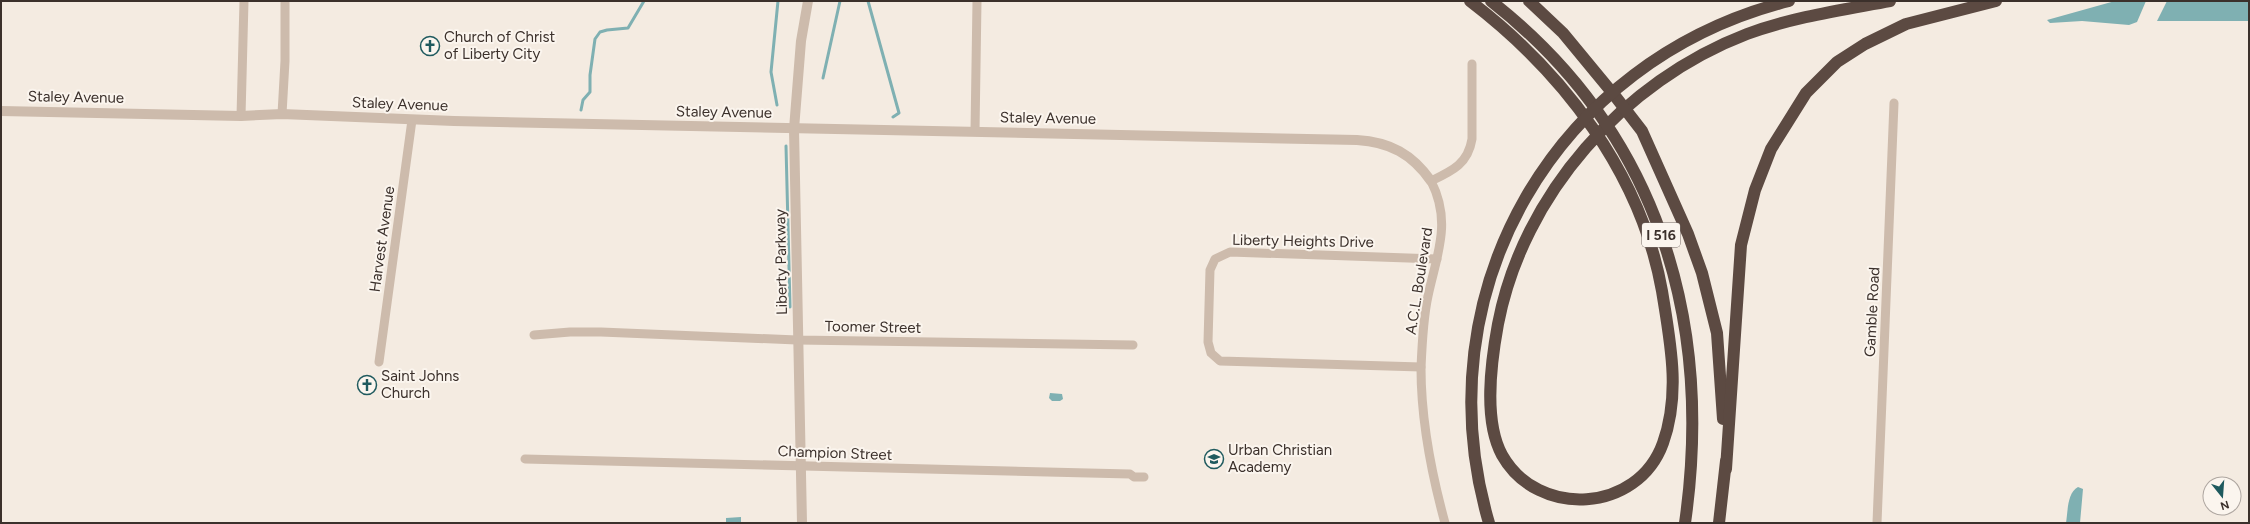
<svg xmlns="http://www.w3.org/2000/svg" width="2250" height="524" font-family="Figtree,sans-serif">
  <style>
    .water { fill: #7fb0b2 }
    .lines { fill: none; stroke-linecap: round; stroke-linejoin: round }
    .stream { stroke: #7fb0b2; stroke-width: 3 }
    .minor { stroke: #cdbbac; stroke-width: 9 }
    .tertiary { stroke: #cdbbac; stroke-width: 10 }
    .motorway { stroke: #5c4a42; stroke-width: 12 }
    .labels { text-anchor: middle; stroke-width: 4; stroke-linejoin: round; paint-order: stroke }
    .shield { fill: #fbf5ee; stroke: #756b66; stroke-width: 1 }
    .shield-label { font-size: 14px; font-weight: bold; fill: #3b302b }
    .poi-label { font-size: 15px; fill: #3b302b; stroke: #fbf5ee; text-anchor: start }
    .street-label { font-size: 15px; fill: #3b302b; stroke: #fbf5ee }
  </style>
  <rect width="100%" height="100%" fill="#f4ebe1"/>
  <g class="water">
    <polygon points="2115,1 2146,1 2137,22 2129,25 2082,21 2050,23 2047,20"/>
    <polygon points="2167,1 2249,1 2249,21 2157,21"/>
    <polygon points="1050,393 1062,394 1063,399 1060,401 1052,401 1049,398"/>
    <path d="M 2078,487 L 2083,489 L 2080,523 L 2066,523 C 2068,511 2067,493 2078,487 Z"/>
    <polygon points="741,517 741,523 726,523 726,518"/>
  </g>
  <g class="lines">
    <g class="stream">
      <polyline points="868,1 899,113 893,117"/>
      <polyline points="823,78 840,1"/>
      <polyline points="777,105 771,72 778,1"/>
      <polyline points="581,110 583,100 590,92 590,75 595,39 600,32 607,30 628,28 644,1"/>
      <polyline points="786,146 790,307"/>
    </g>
    <g class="minor">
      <polyline points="282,114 285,61 285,1"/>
      <polyline points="241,116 244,1"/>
      <polyline points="975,131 977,1"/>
      <polyline points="534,335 570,332 601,332 797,340 1133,345"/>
      <polyline points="379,362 412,120"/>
      <polyline points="1421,367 1220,361 1211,353 1208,342 1210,270 1215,259 1230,252 1437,259"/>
      <polyline points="525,459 1130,474 1134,477 1144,477"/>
      <path d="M 1445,523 C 1431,472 1421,421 1421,368 C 1422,344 1423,319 1428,296 C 1437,254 1452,222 1431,181 C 1452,171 1468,164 1472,139 L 1472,64"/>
      <polyline points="1877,523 1894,103"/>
    </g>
    <g class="tertiary">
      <path d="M 1,111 L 241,116 L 282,114 L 454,121 L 1357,140 C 1390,142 1412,154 1431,181"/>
      <polyline points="802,523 794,129 801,41 808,1"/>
    </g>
    <g class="motorway">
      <path d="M 1470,1 C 1563,72 1641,173 1662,291 C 1670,341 1681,393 1663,443 C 1638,513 1538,519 1502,455 C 1483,420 1491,362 1498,324 C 1523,194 1624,81 1747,34 C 1793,17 1842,10 1890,1"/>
      <path d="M 1491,1 C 1657,131 1714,319 1685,523"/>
      <polyline points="1529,1 1563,33 1615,96 1642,131 1688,234 1702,273 1717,333 1723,419"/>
      <polyline points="1726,469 1741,245 1755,190 1771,149 1806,93 1837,62 1865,44 1906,24 1996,1"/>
      <path d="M 1489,523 C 1421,292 1555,60 1789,1"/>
      <polyline points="1719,523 1726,461"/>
    </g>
  </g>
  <defs>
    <g id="church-ring" transform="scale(1)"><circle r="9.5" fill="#fbf5ee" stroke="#1f5a5e" stroke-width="1.5"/><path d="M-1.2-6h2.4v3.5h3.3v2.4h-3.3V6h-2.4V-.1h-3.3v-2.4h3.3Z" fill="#1f5a5e"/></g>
    <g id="school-ring" transform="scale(1)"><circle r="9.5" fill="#fbf5ee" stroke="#1f5a5e" stroke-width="1.5"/><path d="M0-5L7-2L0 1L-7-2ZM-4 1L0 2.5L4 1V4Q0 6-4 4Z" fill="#1f5a5e"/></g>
  </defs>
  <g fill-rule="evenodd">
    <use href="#church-ring" x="430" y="46"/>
    <use href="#church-ring" x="367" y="385"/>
    <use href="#school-ring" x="1214" y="459"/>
  </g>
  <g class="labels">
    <rect class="shield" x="1642" y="223" width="38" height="24" rx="3"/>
    <g class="shield-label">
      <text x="1661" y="240">I 516</text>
    </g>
    <g class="poi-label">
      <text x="444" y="42">Church of Christ<tspan x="444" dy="17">of Liberty City</tspan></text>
      <text x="381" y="381">Saint Johns<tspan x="381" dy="17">Church</tspan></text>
      <text x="1228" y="455">Urban Christian<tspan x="1228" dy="17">Academy</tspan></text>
    </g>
    <g class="street-label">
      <text transform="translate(76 97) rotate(1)" y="5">Staley Avenue</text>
      <text transform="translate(400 104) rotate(2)" y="5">Staley Avenue</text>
      <text transform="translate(724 112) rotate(1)" y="5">Staley Avenue</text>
      <text transform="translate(1048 118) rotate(1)" y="5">Staley Avenue</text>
      <text transform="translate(382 239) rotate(-82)" y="5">Harvest Avenue</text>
      <text transform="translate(1303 241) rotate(1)" y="5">Liberty Heights Drive</text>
      <text transform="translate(781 262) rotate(-91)" y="5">Liberty Parkway</text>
      <text transform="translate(1419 281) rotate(-81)" y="5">A.C.L. Boulevard</text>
      <text transform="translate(1872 312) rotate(-87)" y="5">Gamble Road</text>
      <text transform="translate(873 327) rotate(1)" y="5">Toomer Street</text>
      <text transform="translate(835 453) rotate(2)" y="5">Champion Street</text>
    </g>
  </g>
  <rect width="2250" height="524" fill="none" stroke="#3b302b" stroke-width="4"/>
  <g transform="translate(2222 496) rotate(163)"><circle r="19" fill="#fbf5ee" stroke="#aea6a0"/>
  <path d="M0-3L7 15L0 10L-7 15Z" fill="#1f5a5e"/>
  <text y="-6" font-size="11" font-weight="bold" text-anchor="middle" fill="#3b302b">N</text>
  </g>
</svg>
